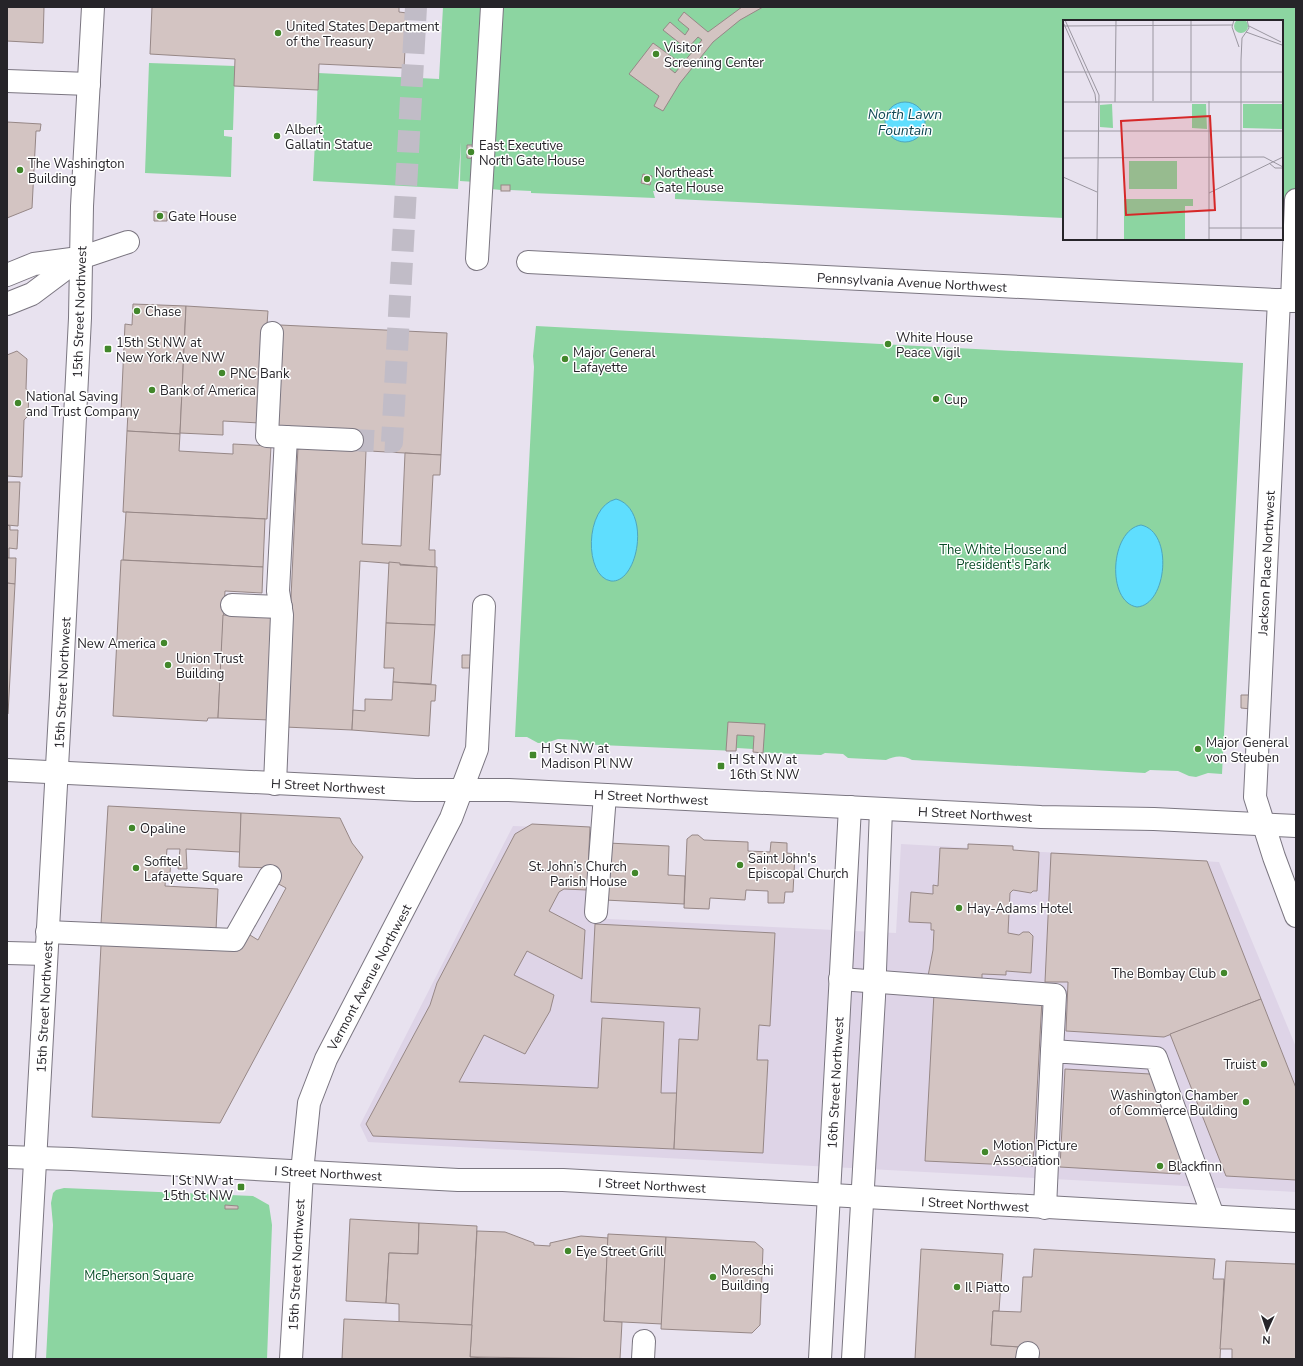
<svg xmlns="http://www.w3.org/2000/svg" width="1303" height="1366" font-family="'Nunito Sans',sans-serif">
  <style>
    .built { fill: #ded4e7 }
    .green { fill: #8cd5a1 }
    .water { fill: #5fdefe; stroke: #4ea6be }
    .building { fill: #d3c4c2; stroke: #968786 }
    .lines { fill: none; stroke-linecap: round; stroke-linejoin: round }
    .minor-tunnel { stroke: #c1bcc7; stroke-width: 22; stroke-dasharray: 22 11; stroke-linecap: butt }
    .minor-casing { stroke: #7b7681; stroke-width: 24 }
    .major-casing { stroke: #7b7681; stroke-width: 24 }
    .minor { stroke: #fff; stroke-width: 22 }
    .major { stroke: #fff; stroke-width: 22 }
    .poi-dot { fill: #42872b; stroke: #fff; stroke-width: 1.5 }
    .labels { text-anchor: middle; stroke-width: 3; stroke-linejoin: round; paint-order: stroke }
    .poi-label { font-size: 13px; fill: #262429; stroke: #fff; text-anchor: start }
    .street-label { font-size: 13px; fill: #262429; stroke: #fff }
    .park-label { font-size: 13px; fill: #084b26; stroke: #fff }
    .water-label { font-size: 14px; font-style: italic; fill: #104956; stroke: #fff }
    .inset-road { fill: none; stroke: #9a96a0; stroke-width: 1 }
    .view { fill: #d62828; fill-opacity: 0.15; stroke: #d62828; stroke-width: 2 }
    .inset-edge { fill: none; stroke: #262429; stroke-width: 2 }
  </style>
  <rect width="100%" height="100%" fill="#e8e2ef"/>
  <polygon class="built" points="513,826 593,829 589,918 896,933 901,844 1219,862 1296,1047 1296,1192 368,1142 360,1125"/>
  <g class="green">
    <polygon points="443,7 1296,7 1296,224 1282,224 1282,21 1064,21 1064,218 675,199 675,192 653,191 655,198 531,193 531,191 510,190 510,185 501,185 501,190 491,189 491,183 460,181 461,142 458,189 313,181 315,141 323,141 323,134 316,133 318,73 439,79"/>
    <polygon points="149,63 235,66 233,130 224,130 224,136 232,137 231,177 145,173"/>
    <path d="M 536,326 L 1243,363 L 1222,774 L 1208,773 L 1196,777 L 1189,776 L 1178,771 L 1150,770 L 1145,773 L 912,760 C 902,755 895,756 886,760 L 848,758 L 843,754 L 825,753 L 821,755 L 753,752 L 753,749 L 737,748 L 736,751 L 578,744 L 578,740 L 558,739 L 546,743 L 538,743 L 527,737 L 515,737 L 534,367 L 533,356 Z"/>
    <polygon points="64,1188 253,1196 269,1205 272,1225 267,1359 46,1359 53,1225 51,1203 53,1193 56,1190"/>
  </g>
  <g class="water">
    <circle cx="905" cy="122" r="20"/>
    <path d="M 616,499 C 652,509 638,584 611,581 C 584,577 584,507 616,499 Z"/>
    <path d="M 1141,525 C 1174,532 1167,605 1137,607 C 1106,602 1110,530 1141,525 Z"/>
  </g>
  <g class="building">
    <polygon points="7,7 44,7 43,43 7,41"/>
    <polygon points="152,7 399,7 399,12 407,13 404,68 319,64 318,90 234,86 235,59 150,54"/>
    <polygon points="742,7 763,7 740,20 713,42 680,83 663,111 654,106 659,96 629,74 653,43 675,59 669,68 675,73 702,40 698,37 687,49 663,30 670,22 685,35 689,29 678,20 684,12 708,32"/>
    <polygon points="7,122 41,124 40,131 36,131 32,208 7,218"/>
    <polygon points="467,145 476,145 476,159 467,158"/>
    <polygon points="643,174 652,176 650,185 641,183"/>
    <rect x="501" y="185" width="9" height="6"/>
    <polygon points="154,211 167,212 167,221 154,221"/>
    <polygon points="133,304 186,306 180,434 127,431 128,412 121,411 125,324 132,325"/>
    <polygon points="186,306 268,311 267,325 264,325 259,423 223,421 223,435 180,433"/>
    <polygon points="280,325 447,333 441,455 351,450 275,426"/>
    <polygon points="17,351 27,359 26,389 29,391 28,416 24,420 22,477 7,476 7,355"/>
    <polygon points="127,431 180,434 179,451 233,454 233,444 271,446 267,519 123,512"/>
    <polygon points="298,447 366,451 362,544 401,546 405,453 441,455 440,475 433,475 429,550 435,550 435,567 360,561 352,730 285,727"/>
    <polygon points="7,482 20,482 18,526 7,525"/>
    <polygon points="126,512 265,519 263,567 123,560"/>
    <polygon points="7,525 10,526 10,530 18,530 17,549 9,548 9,558 7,558"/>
    <polygon points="7,558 16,558 15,584 7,583"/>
    <polygon points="121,560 263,567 262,593 225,591 218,718 208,718 207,721 113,716"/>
    <polygon points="389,562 400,563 400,565 437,567 435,625 386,623"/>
    <polygon points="7,583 15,584 8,714 7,714"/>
    <polygon points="223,615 275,618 270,720 218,718"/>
    <polygon points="386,623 435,625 431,684 393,682 394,668 384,668"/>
    <polygon points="462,655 472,655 471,668 462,668"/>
    <polygon points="393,682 436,685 435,701 431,701 429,736 352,730 353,710 365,711 365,699 392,700"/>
    <polygon points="1241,695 1252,695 1251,709 1241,708"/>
    <polygon points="728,722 765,724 763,753 753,752 754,736 737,735 736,751 726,751"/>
    <polygon points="108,806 241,813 240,852 186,849 187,869 178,869 180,849 167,849 166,861 171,861 170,873 166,873 165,886 218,889 216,930 101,924"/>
    <polygon points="241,813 340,818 352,843 363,857 220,1123 92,1117 101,945 245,932 258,940 286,888 275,882 275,868 239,867"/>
    <polygon points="532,824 590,827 587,890 564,889 559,892 549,911 585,930 582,979 527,951 514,975 554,995 550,1011 525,1054 484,1035 459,1082 598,1088 602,1018 664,1022 661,1093 677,1093 674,1149 373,1136 366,1124 430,1005 437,983 515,834"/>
    <polygon points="692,835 698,835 704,840 748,842 748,851 770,852 771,842 787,843 787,853 795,854 793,892 785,892 784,903 768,903 768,891 746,890 745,900 710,898 709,909 684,908 687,839"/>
    <polygon points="608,843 669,846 668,875 685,876 684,904 605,900"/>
    <polygon points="968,844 1013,846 1013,850 1039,852 1037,891 1033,891 1031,893 1013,890 1010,893 1008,933 1019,935 1023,932 1029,932 1033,936 1031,973 1006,971 1006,975 982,974 982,979 928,976 933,950 934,930 931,930 931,923 909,922 911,892 933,894 933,885 938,886 940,848 968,849"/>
    <polygon points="1051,853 1207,861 1261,999 1164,1037 1066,1031 1068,982 1045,982"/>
    <polygon points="595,924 775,933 770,1026 759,1025 757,1060 768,1060 763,1153 674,1149 679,1039 698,1040 700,1008 591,1002"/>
    <polygon points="934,993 1042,999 1033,1166 925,1161"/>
    <polygon points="1261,999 1296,1088 1296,1180 1226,1176 1170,1034"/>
    <polygon points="1065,1069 1150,1074 1181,1153 1180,1174 1060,1167"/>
    <polygon points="225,1205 238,1206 238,1209 225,1209"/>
    <polygon points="350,1219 419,1223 418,1254 389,1253 386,1303 346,1301"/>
    <polygon points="419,1223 477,1226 472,1325 399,1322 399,1304 386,1303 389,1253 418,1254"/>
    <polygon points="477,1231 505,1232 534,1243 534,1245 550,1246 550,1243 581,1236 608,1238 604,1321 622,1322 620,1359 470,1357"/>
    <polygon points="608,1234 666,1237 662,1324 604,1321"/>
    <polygon points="666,1237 755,1242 763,1249 760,1325 752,1333 661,1329"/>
    <polygon points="921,1249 1003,1254 999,1311 993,1311 991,1345 1020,1347 1019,1359 915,1359"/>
    <polygon points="1034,1249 1215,1259 1213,1279 1224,1279 1220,1359 1035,1359 1020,1347 991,1345 993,1311 1021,1312 1023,1277 1032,1277"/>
    <polygon points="1226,1261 1296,1264 1296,1359 1232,1359 1232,1349 1220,1349"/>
    <polygon points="344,1319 472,1325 470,1357 499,1359 342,1359"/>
  </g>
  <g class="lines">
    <polyline class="minor-tunnel" points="352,440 392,442 416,7"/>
    <g class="minor-casing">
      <g id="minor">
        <polyline points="7,81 89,84"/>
        <polyline points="80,258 128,242"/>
        <polyline points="477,259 492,7"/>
        <polyline points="528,262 1296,301"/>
        <polyline points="1279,300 1255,797 1274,857 1296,916"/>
        <polyline points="1292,301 1296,200"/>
        <polyline points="272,333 267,436 286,437"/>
        <polyline points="232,605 281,607"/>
        <polyline points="275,784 282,615 278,591 286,437 352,440"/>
        <polyline points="596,912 605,795"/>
        <polyline points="47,932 234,940 270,876"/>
        <polyline points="7,953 46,954"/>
        <polyline points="840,979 1055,995 1052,1051"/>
        <polyline points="1045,1208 1052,1051 1156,1058 1213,1216"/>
        <polyline points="291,1359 302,1172 309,1103 326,1059 451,818 477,749 484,606"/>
        <polyline points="643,1359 644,1341"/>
        <polyline points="820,1359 850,807"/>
        <polyline points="853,1359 874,997 881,809"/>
        <polyline points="1027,1359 1028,1353"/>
      </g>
    </g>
    <g class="major-casing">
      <g id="major">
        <polyline points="7,275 34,264 79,258"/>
        <polyline points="7,304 32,294 80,258"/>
        <polyline points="7,770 415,790 509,790 1041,817 1154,819 1296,826"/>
        <polyline points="7,1157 71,1159 458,1180 563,1180 1296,1221"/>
        <polyline points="24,1359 61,695 80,318 82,206 93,7"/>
      </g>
    </g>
    <use href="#minor" class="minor"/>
    <use href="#major" class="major"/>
  </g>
  <g class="poi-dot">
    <circle cx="278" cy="33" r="4"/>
    <circle cx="656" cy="54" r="4"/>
    <circle cx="277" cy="136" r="4"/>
    <circle cx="471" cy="152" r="4"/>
    <circle cx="20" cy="170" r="4"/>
    <circle cx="647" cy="179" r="4"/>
    <circle cx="160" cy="216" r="4"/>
    <circle cx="137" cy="311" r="4"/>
    <circle cx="888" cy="344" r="4"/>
    <rect x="104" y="345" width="8" height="8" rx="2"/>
    <circle cx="565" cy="359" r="4"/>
    <circle cx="222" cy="373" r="4"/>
    <circle cx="152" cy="390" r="4"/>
    <circle cx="936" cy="399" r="4"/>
    <circle cx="18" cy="403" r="4"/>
    <circle cx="164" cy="643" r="4"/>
    <circle cx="168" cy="665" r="4"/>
    <circle cx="1198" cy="749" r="4"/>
    <rect x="529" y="751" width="8" height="8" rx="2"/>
    <rect x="717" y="762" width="8" height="8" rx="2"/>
    <circle cx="132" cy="828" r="4"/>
    <circle cx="740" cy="865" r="4"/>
    <circle cx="136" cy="868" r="4"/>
    <circle cx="635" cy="873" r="4"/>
    <circle cx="959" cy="908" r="4"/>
    <circle cx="1224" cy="973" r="4"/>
    <circle cx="1264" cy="1064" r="4"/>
    <circle cx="1246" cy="1102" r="4"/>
    <circle cx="985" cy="1152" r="4"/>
    <circle cx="1160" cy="1166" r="4"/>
    <rect x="237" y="1183" width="8" height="8" rx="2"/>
    <circle cx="568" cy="1251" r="4"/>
    <circle cx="713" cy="1277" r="4"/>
    <circle cx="957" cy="1287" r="4"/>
  </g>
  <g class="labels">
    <g class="poi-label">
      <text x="286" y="31">United States Department<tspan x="286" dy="15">of the Treasury</tspan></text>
      <text x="664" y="52">Visitor<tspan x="664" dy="15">Screening Center</tspan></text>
      <text x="285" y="134">Albert<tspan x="285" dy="15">Gallatin Statue</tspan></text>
      <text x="479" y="150">East Executive<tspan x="479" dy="15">North Gate House</tspan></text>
      <text x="28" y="168">The Washington<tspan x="28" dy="15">Building</tspan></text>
      <text x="655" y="177">Northeast<tspan x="655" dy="15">Gate House</tspan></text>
      <text x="168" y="221">Gate House</text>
      <text x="145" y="316">Chase</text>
      <text x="896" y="342">White House<tspan x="896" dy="15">Peace Vigil</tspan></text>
      <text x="116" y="347">15th St NW at<tspan x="116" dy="15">New York Ave NW</tspan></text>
      <text x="573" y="357">Major General<tspan x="573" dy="15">Lafayette</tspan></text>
      <text x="230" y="378">PNC Bank</text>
      <text x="160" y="395">Bank of America</text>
      <text x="26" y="401">National Saving<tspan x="26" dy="15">and Trust Company</tspan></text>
      <text x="944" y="404">Cup</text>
      <text x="156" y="648" text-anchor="end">New America</text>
      <text x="176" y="663">Union Trust<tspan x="176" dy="15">Building</tspan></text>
      <text x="1206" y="747">Major General<tspan x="1206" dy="15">von Steuben</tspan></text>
      <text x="541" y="753">H St NW at<tspan x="541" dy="15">Madison Pl NW</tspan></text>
      <text x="729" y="764">H St NW at<tspan x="729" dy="15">16th St NW</tspan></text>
      <text x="140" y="833">Opaline</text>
      <text x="748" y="863">Saint John's<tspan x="748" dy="15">Episcopal Church</tspan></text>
      <text x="144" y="866">Sofitel<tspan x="144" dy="15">Lafayette Square</tspan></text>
      <text x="627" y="871" text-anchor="end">St. John’s Church<tspan x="627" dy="15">Parish House</tspan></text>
      <text x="967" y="913">Hay-Adams Hotel</text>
      <text x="1216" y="978" text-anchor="end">The Bombay Club</text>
      <text x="1256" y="1069" text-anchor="end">Truist</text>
      <text x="1238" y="1100" text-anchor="end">Washington Chamber<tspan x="1238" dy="15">of Commerce Building</tspan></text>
      <text x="993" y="1150">Motion Picture<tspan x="993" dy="15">Association</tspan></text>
      <text x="1168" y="1171">Blackfinn</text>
      <text x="233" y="1185" text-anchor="end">I St NW at<tspan x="233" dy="15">15th St NW</tspan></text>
      <text x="576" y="1256">Eye Street Grill</text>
      <text x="721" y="1275">Moreschi<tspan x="721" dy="15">Building</tspan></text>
      <text x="965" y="1292">Il Piatto</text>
    </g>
    <g class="street-label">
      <text transform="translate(912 282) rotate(3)" y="5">Pennsylvania Avenue Northwest</text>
      <text transform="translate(79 312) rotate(-88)" y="5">15th Street Northwest</text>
      <text transform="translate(1266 563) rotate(-87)" y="5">Jackson Place Northwest</text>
      <text transform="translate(62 683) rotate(-87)" y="5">15th Street Northwest</text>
      <text transform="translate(328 786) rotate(3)" y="5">H Street Northwest</text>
      <text transform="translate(651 797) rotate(3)" y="5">H Street Northwest</text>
      <text transform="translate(975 814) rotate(3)" y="5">H Street Northwest</text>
      <text transform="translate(369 977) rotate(-62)" y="5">Vermont Avenue Northwest</text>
      <text transform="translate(44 1007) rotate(-87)" y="5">15th Street Northwest</text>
      <text transform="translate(835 1083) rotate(-87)" y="5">16th Street Northwest</text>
      <text transform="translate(328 1173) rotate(3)" y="5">I Street Northwest</text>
      <text transform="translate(652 1185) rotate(3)" y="5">I Street Northwest</text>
      <text transform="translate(975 1204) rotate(3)" y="5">I Street Northwest</text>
      <text transform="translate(296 1265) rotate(-87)" y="5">15th Street Northwest</text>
    </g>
    <g class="park-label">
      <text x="1003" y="554">The White House and<tspan x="1003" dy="15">President's Park</tspan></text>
      <text x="139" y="1280">McPherson Square</text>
    </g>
    <g class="water-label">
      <text x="905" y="119">North Lawn<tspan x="905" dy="16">Fountain</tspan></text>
    </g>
  </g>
  <g transform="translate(1063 20)">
    <rect width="220" height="220" fill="#e8e2ef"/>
    <path d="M171 6a7 7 0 1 1 14 0a7 7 0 1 1-14 0ZM 49,84 L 50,108 L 37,107 L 37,85 ZM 129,84 L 143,84 L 144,109 L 129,108 ZM 180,84 L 220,84 L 219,109 L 180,108 ZM 66,141 L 114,141 L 114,169 L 66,169 ZM 61,179 L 130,179 L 130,186 L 122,186 L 122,220 L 61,220 Z" fill="#8cd5a1"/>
    <path class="inset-road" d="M 2,0 L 36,75 L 34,220M 171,0 L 169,7 L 176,27M 1,4 L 32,74 L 33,83M 0,6 L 169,5M 186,6 L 218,22M 183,12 L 219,25M 0,52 L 220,52M 90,81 L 90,0M 128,81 L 128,0M 146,81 L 146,220M 0,82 L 220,82M 52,82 L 53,0M 0,111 L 220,111M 0,138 L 201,137 L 220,147M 206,143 L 212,148 L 220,148M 0,157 L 34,172M 146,173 L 220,137M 146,208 L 220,208M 178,220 L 178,40 L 179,18 L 186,8 L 184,0"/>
    <path class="view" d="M 147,96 L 152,190 L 63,195 L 58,101 Z"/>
    <rect width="220" height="220" class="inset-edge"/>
  </g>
  <rect width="1303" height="1366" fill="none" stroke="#262429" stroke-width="16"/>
  <g transform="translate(1267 1330) rotate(183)" stroke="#ffffff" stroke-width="3" paint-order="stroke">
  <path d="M0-3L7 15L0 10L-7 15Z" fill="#262429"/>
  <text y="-6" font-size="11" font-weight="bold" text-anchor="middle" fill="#262429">N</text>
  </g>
</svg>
